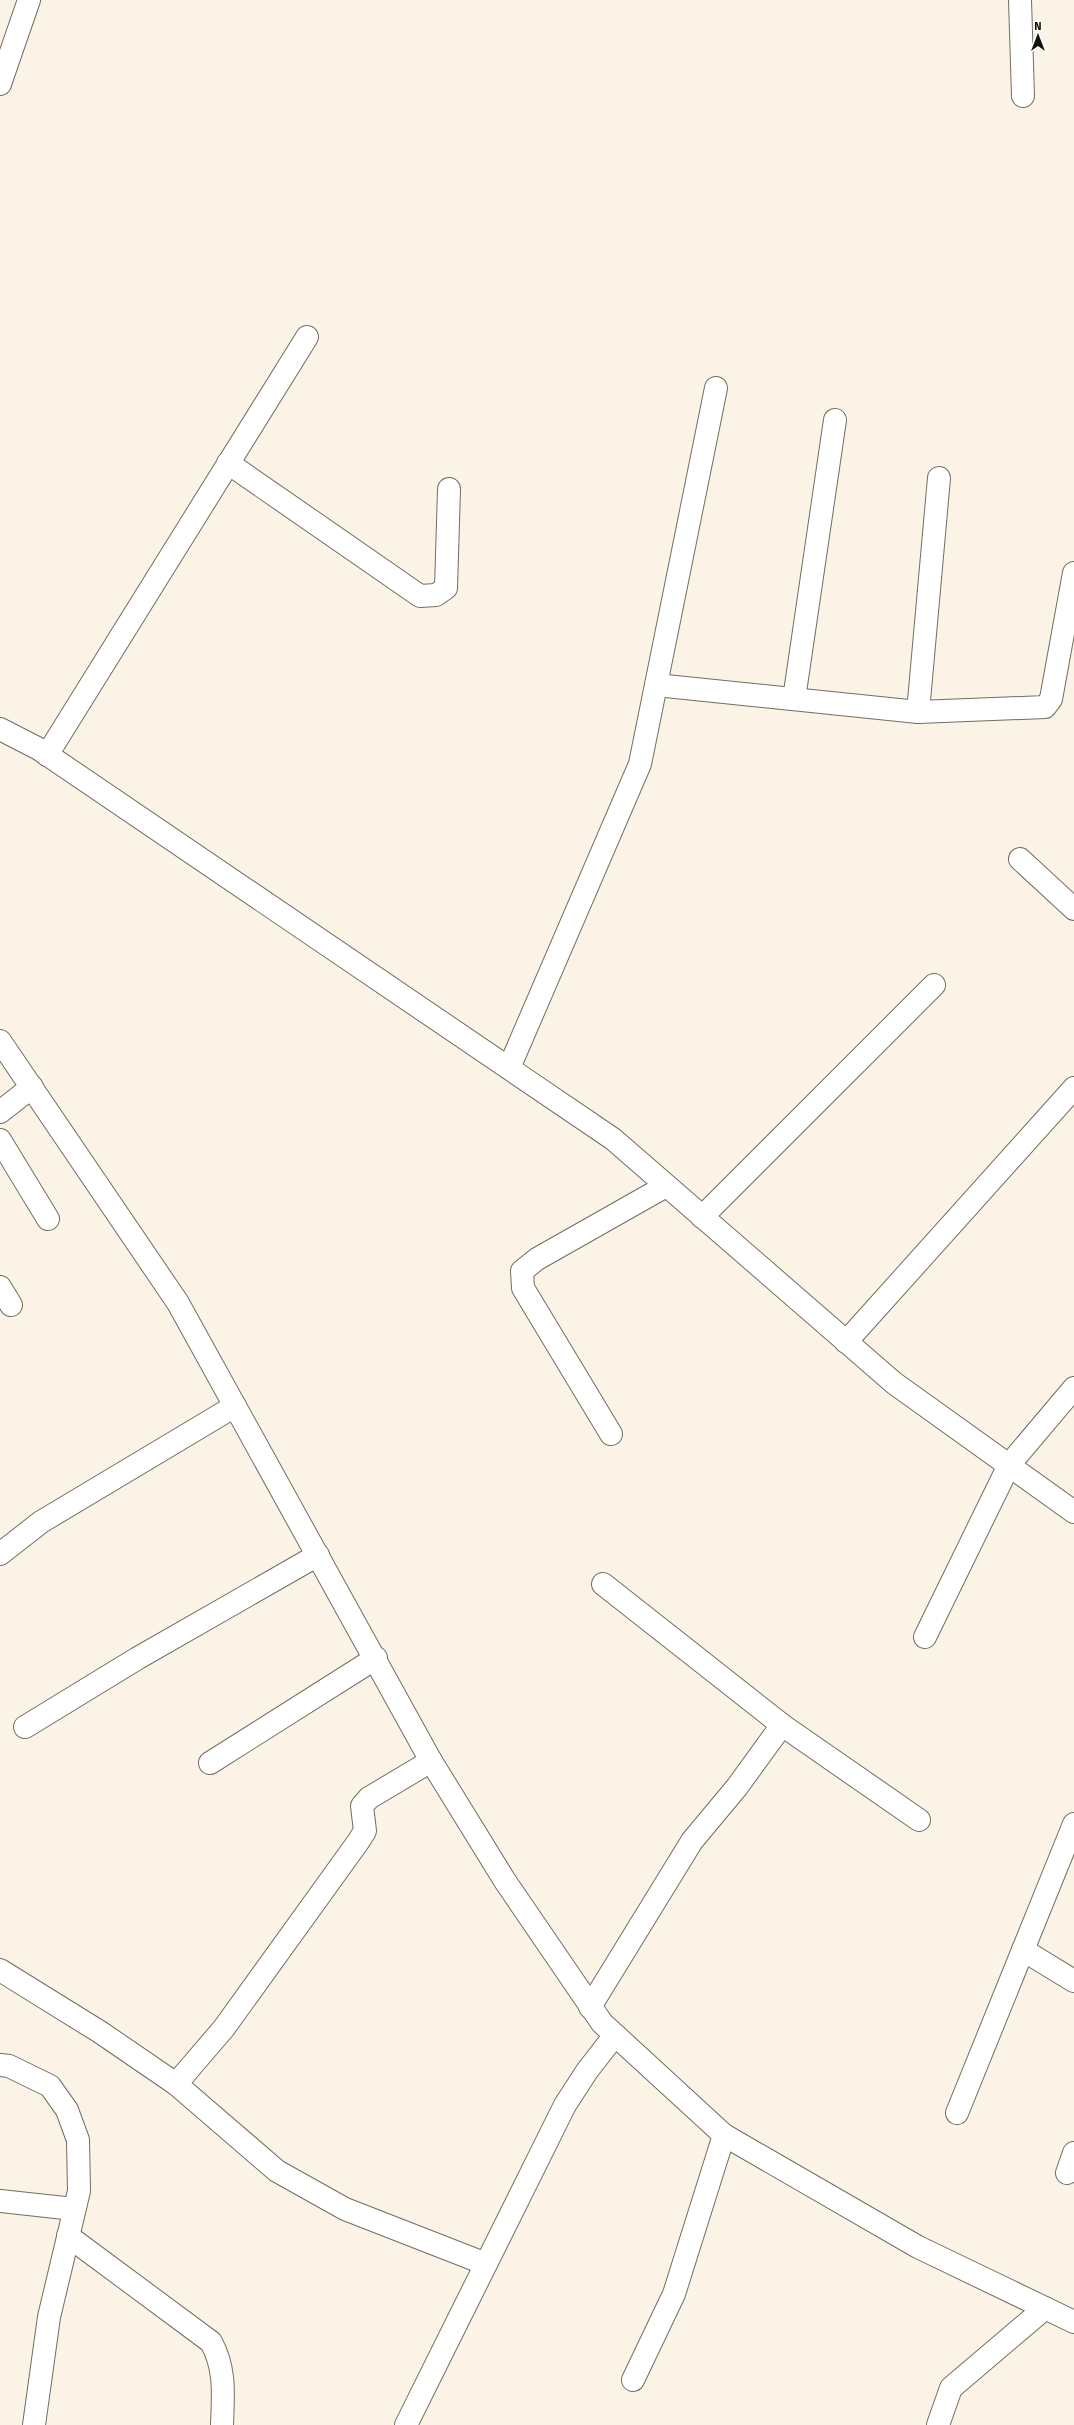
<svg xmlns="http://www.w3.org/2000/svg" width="1074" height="2425" font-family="'Fira Sans',sans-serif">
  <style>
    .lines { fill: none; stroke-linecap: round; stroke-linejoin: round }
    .service-casing { stroke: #736d62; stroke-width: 24 }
    .minor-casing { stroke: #736d62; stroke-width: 24 }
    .tertiary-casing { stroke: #736d62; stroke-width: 24 }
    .service { stroke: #fff; stroke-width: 22 }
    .minor { stroke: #fff; stroke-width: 22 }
    .tertiary { stroke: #fff; stroke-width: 22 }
  </style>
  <rect width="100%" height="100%" fill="#faf3e6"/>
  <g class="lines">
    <g class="service-casing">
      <g id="service">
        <polyline points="0,84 29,0"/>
        <polyline points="702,1217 934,985"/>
      </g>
    </g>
    <g class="minor-casing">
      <g id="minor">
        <polyline points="1020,0 1023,96"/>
        <polyline points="228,463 420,596 436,595 446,588 449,489"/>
        <polyline points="656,685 918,712 1045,707 1051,699 1074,573"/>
        <polyline points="794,699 835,420"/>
        <polyline points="918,712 939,478"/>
        <polyline points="47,755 307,337"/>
        <polyline points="1020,859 1074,909"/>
        <polyline points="0,1041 178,1303 431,1761 505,1881 602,2023 724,2135 918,2247 1074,2322"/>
        <polyline points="509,1068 640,764 716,388"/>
        <polyline points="0,1112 32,1087"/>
        <polyline points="0,1140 48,1219"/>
        <polyline points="0,1287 11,1305"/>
        <polyline points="846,1342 1074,1088"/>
        <polyline points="611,1434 523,1288 522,1271 537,1259 666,1186"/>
        <polyline points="0,1554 41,1522 235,1406"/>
        <polyline points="603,1584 782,1725 919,1820"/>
        <polyline points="925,1637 1009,1465 1074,1388"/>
        <polyline points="25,1727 138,1658 318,1555"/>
        <polyline points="210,1763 376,1658"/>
        <polyline points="1023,1950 1074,1981"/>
        <polyline points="0,1970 100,2032 176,2084 277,2171 345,2209 486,2264"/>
        <polyline points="590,2007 692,1841 737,1787 782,1725"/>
        <polyline points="0,2065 9,2066 50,2086 67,2110 78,2140 79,2191 49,2317 34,2425"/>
        <polyline points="176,2084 224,2028 358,1842 365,1831 362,1806 369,1798 431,1761"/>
        <polyline points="957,2113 1074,1824"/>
        <polyline points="1067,2173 1074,2153"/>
        <polyline points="0,2201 74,2209"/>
        <path d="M 68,2236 L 211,2342 C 226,2369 223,2395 222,2425"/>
        <polyline points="633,2380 674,2294 724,2135"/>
        <polyline points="406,2425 565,2105 587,2071 615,2035"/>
        <polyline points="938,2425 951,2388 1045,2308"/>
      </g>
    </g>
    <g class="tertiary-casing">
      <polyline id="tertiary" points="0,729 39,749 613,1139 894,1383 1074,1512"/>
    </g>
    <use href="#service" class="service"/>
    <use href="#minor" class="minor"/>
    <use href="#tertiary" class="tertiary"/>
  </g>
  <g transform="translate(1038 36)" stroke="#ffffff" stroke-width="3" paint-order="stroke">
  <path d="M0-3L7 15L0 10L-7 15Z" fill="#13110c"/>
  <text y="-6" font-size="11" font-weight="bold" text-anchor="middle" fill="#13110c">N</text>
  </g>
</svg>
